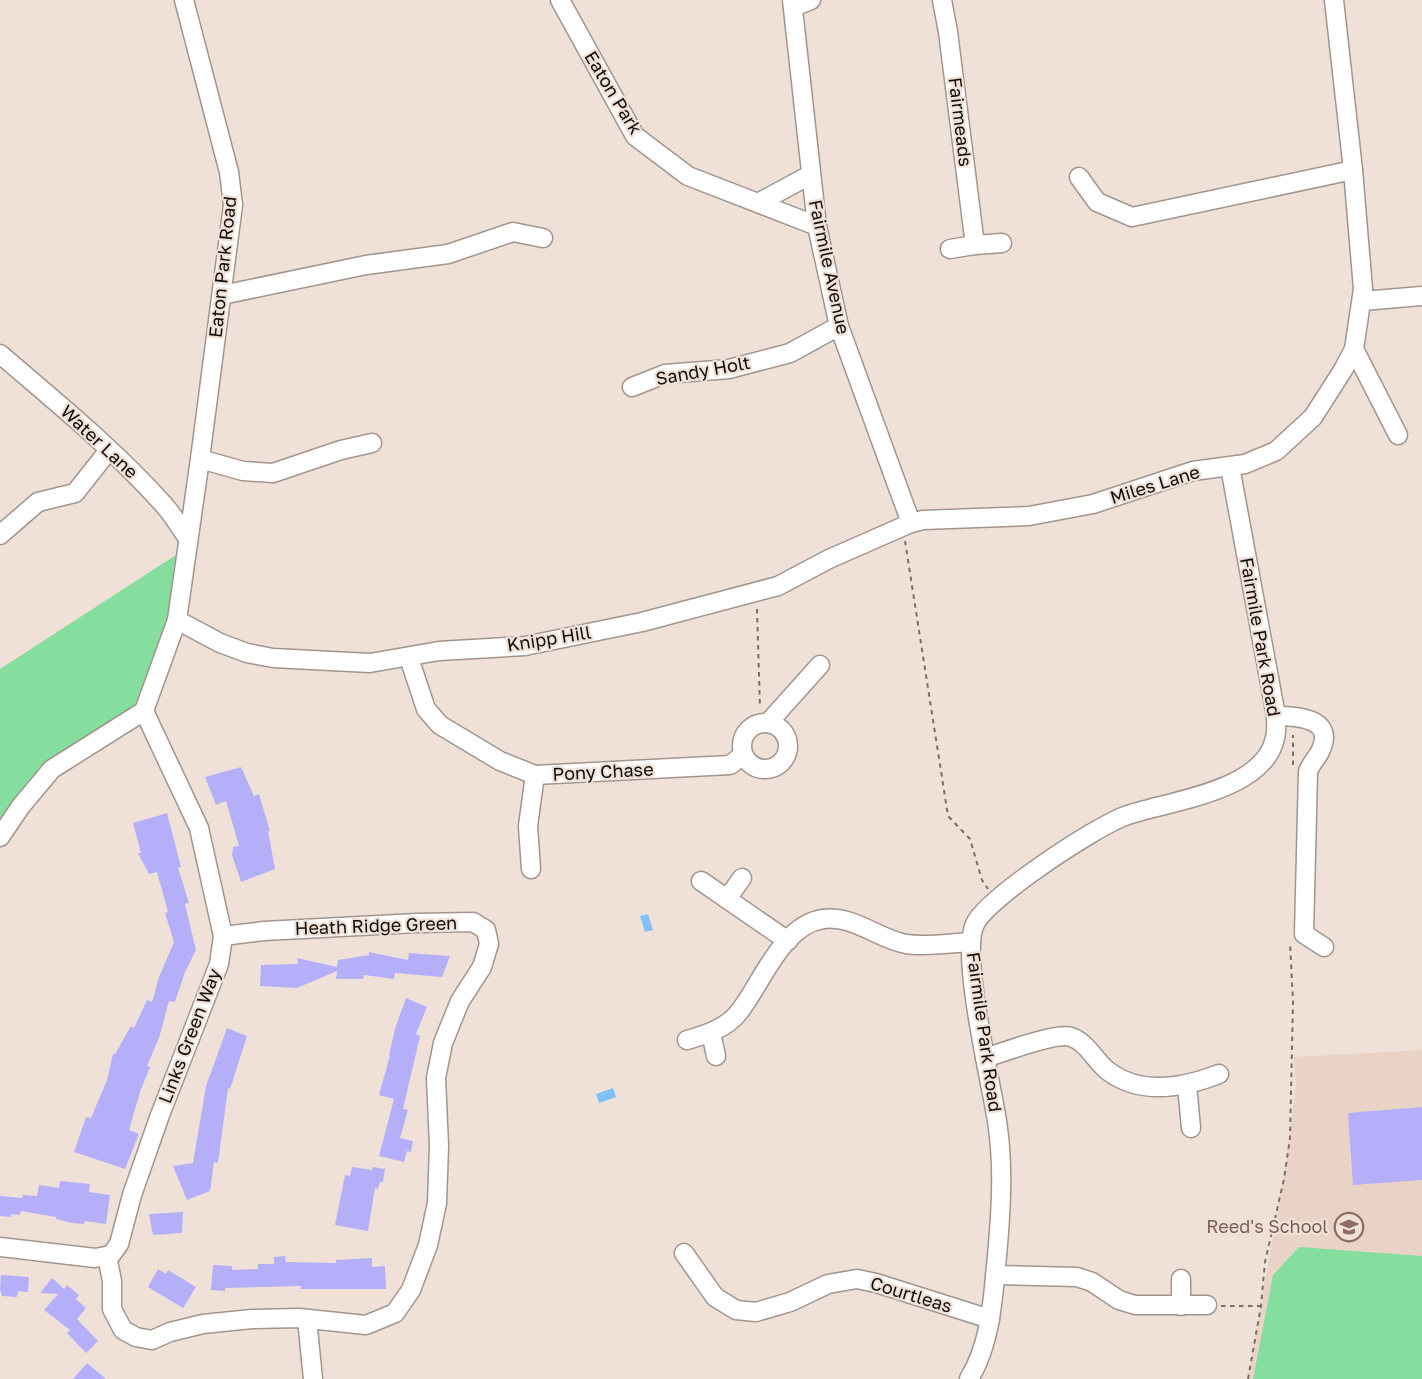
<svg xmlns="http://www.w3.org/2000/svg" width="1422" height="1379" font-family="'Golos Text',sans-serif">
  <style>
    .built { fill: #e9d3c6 }
    .green { fill: #85de9e }
    .water { fill: #81c1f9 }
    .building { fill: #b4aff8 }
    .lines { fill: none; stroke-linecap: round; stroke-linejoin: round }
    .minor-casing { stroke: #a2958d; stroke-width: 21 }
    .path { stroke: #786f69; stroke-width: 2; stroke-dasharray: 4.5 4.5; stroke-linecap: butt }
    .minor { stroke: #fff; stroke-width: 18 }
    .labels { text-anchor: middle; stroke-width: 4.5; stroke-linejoin: round; paint-order: stroke }
    .street-label { font-size: 18px; fill: #100c09; stroke: #f0e1d8 }
    .education-label { font-size: 18px; fill: #785e54; stroke: #f0e1d8; text-anchor: end }
  </style>
  <rect width="100%" height="100%" fill="#f0e1d8"/>
  <polygon class="built" points="1422,1050 1422,1379 1248,1379 1286,1161 1296,1087 1294,1057"/>
  <g class="green">
    <polygon points="182,551 171,616 139,708 94,738 0,834 0,669"/>
    <polygon points="1299,1247 1422,1256 1422,1379 1253,1379 1273,1275"/>
  </g>
  <g class="water">
    <polygon points="648,914 653,930 645,932 640,916"/>
    <polygon points="613,1088 616,1097 599,1103 596,1094"/>
  </g>
  <g class="building">
    <polygon points="241,767 254,796 259,794 270,831 268,831 275,869 241,882 232,855 233,847 239,846 226,801 216,805 205,777"/>
    <polygon points="167,813 181,867 178,868 189,903 185,904 196,950 185,972 175,1002 169,1001 159,1038 147,1066 150,1067 140,1092 129,1130 139,1134 125,1169 74,1152 86,1117 91,1118 107,1080 113,1054 115,1054 131,1026 134,1028 147,1000 152,1002 159,977 174,942 165,913 168,912 157,872 149,874 138,853 141,853 133,823"/>
    <polygon points="369,952 408,960 409,953 450,956 442,977 395,973 394,979 364,975 363,979 336,979 337,971 297,988 260,986 261,965 298,964 297,958 337,967 338,960 369,955"/>
    <polygon points="406,998 427,1007 416,1034 420,1036 403,1109 408,1110 400,1138 413,1141 411,1152 407,1151 404,1162 379,1156 394,1099 379,1095 390,1055 389,1055 395,1029"/>
    <polygon points="227,1028 247,1036 230,1089 228,1088 218,1163 214,1162 210,1191 187,1200 173,1166 193,1163 206,1086"/>
    <polygon points="1422,1107 1422,1180 1353,1185 1348,1113"/>
    <polygon points="352,1167 372,1170 373,1167 385,1169 383,1182 380,1182 378,1189 375,1188 368,1231 335,1225 345,1175 350,1176"/>
    <polygon points="60,1181 90,1184 89,1192 110,1195 106,1224 85,1221 84,1224 72,1223 56,1219 56,1217 21,1211 20,1215 11,1214 11,1217 0,1216 0,1196 22,1198 23,1195 37,1196 39,1185 59,1188"/>
    <polygon points="183,1212 182,1233 153,1235 149,1214"/>
    <polygon points="285,1256 286,1262 336,1263 336,1260 372,1258 372,1267 385,1266 386,1289 301,1289 301,1286 225,1288 225,1291 211,1290 213,1265 232,1266 232,1270 258,1269 258,1264 274,1264 274,1257"/>
    <polygon points="158,1269 166,1274 168,1270 196,1287 183,1308 148,1287"/>
    <polygon points="1,1275 29,1277 28,1292 18,1291 17,1297 2,1296 0,1289"/>
    <polygon points="52,1278 64,1289 67,1285 79,1295 76,1299 86,1308 77,1319 98,1341 86,1353 67,1333 70,1330 44,1310 58,1294 40,1293"/>
    <polygon points="87,1363 106,1379 73,1379"/>
  </g>
  <g class="lines">
    <g class="minor-casing">
      <g id="minor">
        <polyline points="560,0 635,136 688,176 817,226"/>
        <polyline points="792,0 817,226 839,326 911,523"/>
        <polyline points="942,0 948,32 975,245"/>
        <polyline points="793,7 811,0"/>
        <polyline points="1079,177 1097,202 1132,217 1353,170"/>
        <polyline points="758,203 810,175"/>
        <polyline points="950,249 975,245 1002,243"/>
        <polyline points="222,295 366,265 448,254 513,232 543,238"/>
        <polyline points="1362,301 1422,296"/>
        <polyline points="1354,349 1398,435"/>
        <path d="M 0,354 C 56,402 114,449 164,505 C 173,515 180,527 188,539"/>
        <polyline points="632,387 665,374 729,369 790,353 839,326"/>
        <polyline points="200,459 243,471 273,473 341,450 372,443"/>
        <polyline points="0,535 38,502 75,493 109,450"/>
        <polyline points="177,620 220,643 247,653 273,658 370,663 439,651 525,646 642,622 778,586 829,559 911,523 923,520 1029,516 1093,504 1193,471 1245,464 1276,451 1313,417 1343,370 1354,349 1363,289 1353,170 1334,0"/>
        <polyline points="409,658 426,709 440,725 500,761 535,775 730,765 743,755"/>
        <path d="M 1276,716 C 1296,716 1333,718 1322,747 C 1319,757 1311,762 1308,772 L 1304,934 L 1324,947"/>
        <circle cx="765" cy="746" r="23"/>
        <polyline points="768,723 820,665"/>
        <polyline points="0,837 21,806 52,769 144,711 177,620 200,459 233,205 229,172 184,0"/>
        <polyline points="531,869 528,826 535,775"/>
        <polyline points="701,881 788,941"/>
        <polyline points="727,899 742,878"/>
        <polyline points="711,1033 716,1056"/>
        <path d="M 687,1040 C 705,1035 727,1028 739,1012 C 762,983 782,925 823,919 C 854,915 878,939 906,944 C 926,947 950,943 971,942"/>
        <path d="M 985,1058 C 1001,1053 1057,1032 1071,1037 C 1087,1042 1095,1061 1108,1071 C 1141,1096 1183,1088 1219,1074"/>
        <polyline points="1187,1085 1191,1128"/>
        <polyline points="0,1247 95,1258 111,1255 119,1244 132,1195 160,1115 219,964 223,936 199,828 144,711"/>
        <polyline points="684,1253 715,1297 736,1310 756,1312 790,1302 828,1284 857,1279 876,1283 990,1319"/>
        <polyline points="107,1256 112,1281 112,1309 123,1330 136,1337 152,1340 170,1332 203,1324 252,1319 299,1318 366,1325 395,1313 411,1290 428,1245 437,1203 439,1146 436,1078 443,1043 460,1001 482,967 489,944 486,930 473,922 417,923 264,931 223,936"/>
        <polyline points="995,1275 1077,1277 1092,1282 1119,1300 1135,1305 1207,1305"/>
        <polyline points="1181,1279 1181,1306"/>
        <polyline points="307,1319 313,1379"/>
        <path d="M 969,1379 C 991,1343 993,1298 997,1256 C 1001,1211 1004,1166 997,1121 C 991,1082 960,954 975,924 C 987,898 1095,827 1125,816 C 1167,801 1264,792 1275,738 C 1277,731 1276,723 1276,716 L 1230,467"/>
      </g>
    </g>
    <g class="path">
      <polyline points="905,541 948,816 970,839 982,880 988,889"/>
      <polyline points="757,609 760,708"/>
      <polyline points="1293,765 1293,735"/>
      <polyline points="1221,1306 1261,1306"/>
      <polyline points="1248,1379 1261,1306 1265,1262 1284,1179 1290,1138 1293,1002 1290,942"/>
    </g>
    <use href="#minor" class="minor"/>
  </g>
  <defs>
    <g id="school-ring" transform="scale(1.5)"><circle r="9.5" fill="#f0e1d8" stroke="#8d6e63" stroke-width="1.5"/><path d="M0-5L7-2L0 1L-7-2ZM-4 1L0 2.5L4 1V4Q0 6-4 4Z" fill="#8d6e63"/></g>
  </defs>
  <g fill-rule="evenodd">
    <use href="#school-ring" x="1349" y="1227"/>
  </g>
  <g class="labels">
    <g class="street-label">
      <text transform="translate(613 93) rotate(59)" y="6">Eaton Park</text>
      <text transform="translate(960 122) rotate(83)" y="6">Fairmeads</text>
      <text transform="translate(223 267) rotate(-84)" y="6">Eaton Park Road</text>
      <text transform="translate(829 267) rotate(78)" y="6">Fairmile Avenue</text>
      <text transform="translate(703 371) rotate(-10)" y="6">Sandy Holt</text>
      <text transform="translate(99 442) rotate(43)" y="6">Water Lane</text>
      <text transform="translate(1155 485) rotate(-17)" y="6">Miles Lane</text>
      <text transform="translate(1260 637) rotate(80)" y="6">Fairmile Park Road</text>
      <text transform="translate(549 639) rotate(-9)" y="6">Knipp Hill</text>
      <text transform="translate(603 772) rotate(-3)" y="6">Pony Chase</text>
      <text transform="translate(376 926) rotate(-2)" y="6">Heath Ridge Green</text>
      <text transform="translate(984 1032) rotate(82)" y="6">Fairmile Park Road</text>
      <text transform="translate(190 1036) rotate(-69)" y="6">Links Green Way</text>
      <text transform="translate(911 1295) rotate(17)" y="6">Courtleas</text>
    </g>
    <g class="education-label">
      <text x="1328" y="1233">Reed's School</text>
    </g>
  </g>
</svg>
